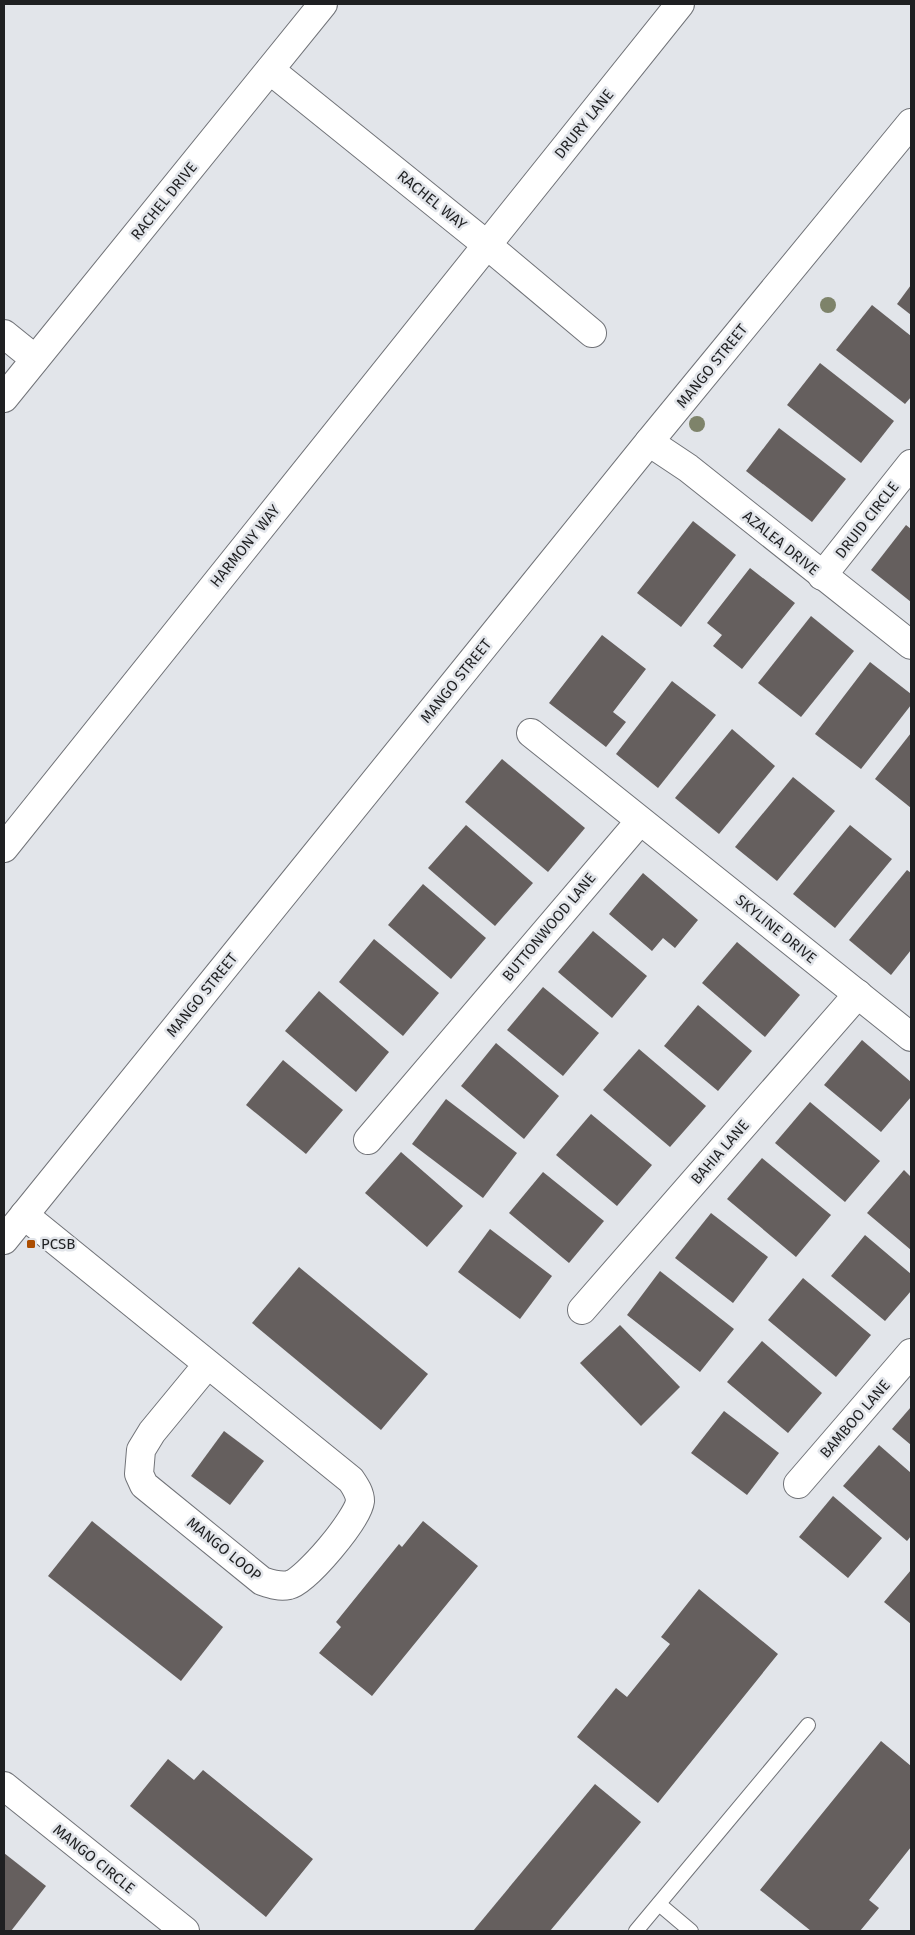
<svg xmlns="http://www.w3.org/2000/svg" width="915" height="1935" font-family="'Fira Sans',sans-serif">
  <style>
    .building { fill: #655f5e }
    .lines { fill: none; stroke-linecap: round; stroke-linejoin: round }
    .service-casing { stroke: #717378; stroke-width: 16 }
    .minor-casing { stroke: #717378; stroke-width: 30 }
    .service { stroke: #fff; stroke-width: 14 }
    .minor { stroke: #fff; stroke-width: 28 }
    .tree { fill: #7e836a }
    .poi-dot { fill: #ac4d00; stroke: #e2e5ea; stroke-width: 2 }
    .labels { text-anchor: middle; stroke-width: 5; stroke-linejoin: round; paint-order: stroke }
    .street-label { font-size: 15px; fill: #1f2022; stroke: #e2e5ea }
    .poi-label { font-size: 15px; fill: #1f2022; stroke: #e2e5ea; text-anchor: start }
  </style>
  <rect width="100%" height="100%" fill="#e2e5ea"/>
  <g class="building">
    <polygon points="911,285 911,315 897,304"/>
    <polygon points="872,305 911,336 911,397 905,404 836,350"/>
    <polygon points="820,363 894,421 861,463 787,405"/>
    <polygon points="779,428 846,479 812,522 746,471"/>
    <polygon points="693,521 736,555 681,627 637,593"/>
    <polygon points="906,525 911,529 911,602 871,570"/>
    <polygon points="750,568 795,603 742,669 713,646 722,635 707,623"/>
    <polygon points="811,616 854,651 801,717 758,683"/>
    <polygon points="602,635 646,669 613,712 626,722 606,747 549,703"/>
    <polygon points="870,662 911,694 911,705 861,769 815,734"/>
    <polygon points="672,681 716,715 658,788 616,754"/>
    <polygon points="732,729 775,766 719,834 675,798"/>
    <polygon points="911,733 911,808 875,779"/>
    <polygon points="502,759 585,828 548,872 465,802"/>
    <polygon points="793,777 835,811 777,881 735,847"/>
    <polygon points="466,825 533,883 495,926 428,868"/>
    <polygon points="850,825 892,859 835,928 793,894"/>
    <polygon points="907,870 911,873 911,950 891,975 849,940"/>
    <polygon points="643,873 698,920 675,948 663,938 652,951 609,914"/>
    <polygon points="423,884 486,938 451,979 388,925"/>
    <polygon points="593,931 647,976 612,1018 558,972"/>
    <polygon points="374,939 439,993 403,1036 339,982"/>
    <polygon points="737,942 800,995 765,1037 702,983"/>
    <polygon points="543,987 599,1033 563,1076 507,1030"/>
    <polygon points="319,991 389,1052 356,1092 285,1031"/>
    <polygon points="698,1005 752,1051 718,1091 664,1046"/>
    <polygon points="862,1040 911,1082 911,1097 881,1132 824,1085"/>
    <polygon points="496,1043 559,1096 524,1139 461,1086"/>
    <polygon points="639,1049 706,1106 670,1147 603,1090"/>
    <polygon points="283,1060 343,1110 306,1154 246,1105"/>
    <polygon points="446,1099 517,1153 483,1198 412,1144"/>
    <polygon points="810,1102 880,1161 845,1202 775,1143"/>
    <polygon points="591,1114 652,1165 617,1206 556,1155"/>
    <polygon points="401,1152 463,1206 427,1247 365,1193"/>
    <polygon points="762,1158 831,1215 796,1257 727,1199"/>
    <polygon points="904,1170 911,1177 911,1250 867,1213"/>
    <polygon points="543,1172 604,1221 569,1263 509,1213"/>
    <polygon points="711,1213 768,1257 733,1303 675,1258"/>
    <polygon points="490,1229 552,1276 520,1319 458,1272"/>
    <polygon points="865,1235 911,1274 911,1291 885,1321 831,1276"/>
    <polygon points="299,1267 428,1374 381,1430 252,1323"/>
    <polygon points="660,1271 734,1329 700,1372 627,1315"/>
    <polygon points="803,1278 871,1335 836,1377 768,1320"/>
    <polygon points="620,1325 680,1387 641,1426 580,1363"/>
    <polygon points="762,1341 822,1393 788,1433 727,1382"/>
    <polygon points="911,1407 911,1445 892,1429"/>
    <polygon points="724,1411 779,1453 747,1495 691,1453"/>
    <polygon points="224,1431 264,1461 230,1505 191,1476"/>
    <polygon points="879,1445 911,1473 911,1536 907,1541 843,1486"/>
    <polygon points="833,1496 882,1538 848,1578 799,1537"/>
    <polygon points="92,1521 223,1627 181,1681 48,1576"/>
    <polygon points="423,1521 478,1566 372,1696 319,1653 341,1627 336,1622 399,1544 402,1547"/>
    <polygon points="911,1570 911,1624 884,1602"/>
    <polygon points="699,1589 778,1654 658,1803 577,1737 616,1688 627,1697 670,1644 661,1637"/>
    <polygon points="881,1741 911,1766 911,1847 869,1900 879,1908 860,1931 811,1931 760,1890"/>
    <polygon points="168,1759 194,1780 203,1770 313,1859 266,1917 130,1806"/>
    <polygon points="595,1784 641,1822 550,1931 473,1931"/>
    <polygon points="4,1853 46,1886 11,1931 4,1931"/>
  </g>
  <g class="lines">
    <g class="service-casing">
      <g id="service">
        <polyline points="659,1904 691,1931"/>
        <polyline points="636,1931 808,1725"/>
      </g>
    </g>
    <g class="minor-casing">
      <g id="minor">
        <polyline points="270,70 487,245 592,333"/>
        <polyline points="4,334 35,359"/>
        <polyline points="4,398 323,4"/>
        <polyline points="649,442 688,468 911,645"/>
        <polyline points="822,576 911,464"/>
        <polyline points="531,733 911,1037"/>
        <polyline points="4,848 680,4"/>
        <polyline points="368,1140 640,821"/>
        <path d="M 24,1215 L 351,1480 C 355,1486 360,1493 360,1501 C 358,1519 306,1581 289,1585 C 279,1587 271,1584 262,1581 L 144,1485 L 139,1474 L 141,1450 L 152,1432 L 208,1364"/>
        <polyline points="4,1240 649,442 911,123"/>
        <polyline points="582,1310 858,994"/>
        <polyline points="798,1484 911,1353"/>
        <polyline points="4,1786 185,1931"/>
      </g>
    </g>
    <use href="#service" class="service"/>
    <use href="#minor" class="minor"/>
  </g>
  <g class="tree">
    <circle cx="828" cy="305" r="8"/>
    <circle cx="697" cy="424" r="8"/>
  </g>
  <rect class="poi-dot" x="26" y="1239" width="10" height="10" rx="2.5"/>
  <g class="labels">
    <g class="street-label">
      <text transform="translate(584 124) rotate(-51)" y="5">DRURY LANE</text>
      <text transform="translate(432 200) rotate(39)" y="5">RACHEL WAY</text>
      <text transform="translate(164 201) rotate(-51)" y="5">RACHEL DRIVE</text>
      <text transform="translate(712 366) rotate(-51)" y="5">MANGO STREET</text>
      <text transform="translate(867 520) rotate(-52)" y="5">DRUID CIRCLE</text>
      <text transform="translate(781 543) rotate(39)" y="5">AZALEA DRIVE</text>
      <text transform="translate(245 546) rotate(-51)" y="5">HARMONY WAY</text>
      <text transform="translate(456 681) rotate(-51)" y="5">MANGO STREET</text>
      <text transform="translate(549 927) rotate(-50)" y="5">BUTTONWOOD LANE</text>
      <text transform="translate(776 929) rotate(39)" y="5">SKYLINE DRIVE</text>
      <text transform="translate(202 995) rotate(-51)" y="5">MANGO STREET</text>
      <text transform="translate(720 1152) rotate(-49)" y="5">BAHIA LANE</text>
      <text transform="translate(855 1419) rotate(-49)" y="5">BAMBOO LANE</text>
      <text transform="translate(224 1549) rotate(39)" y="5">MANGO LOOP</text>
      <text transform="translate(94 1859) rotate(39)" y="5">MANGO CIRCLE</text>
    </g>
    <g class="poi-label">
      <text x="41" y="1249">PCSB</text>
    </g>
  </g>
  <rect width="915" height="1935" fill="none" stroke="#1f2022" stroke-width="10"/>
</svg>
